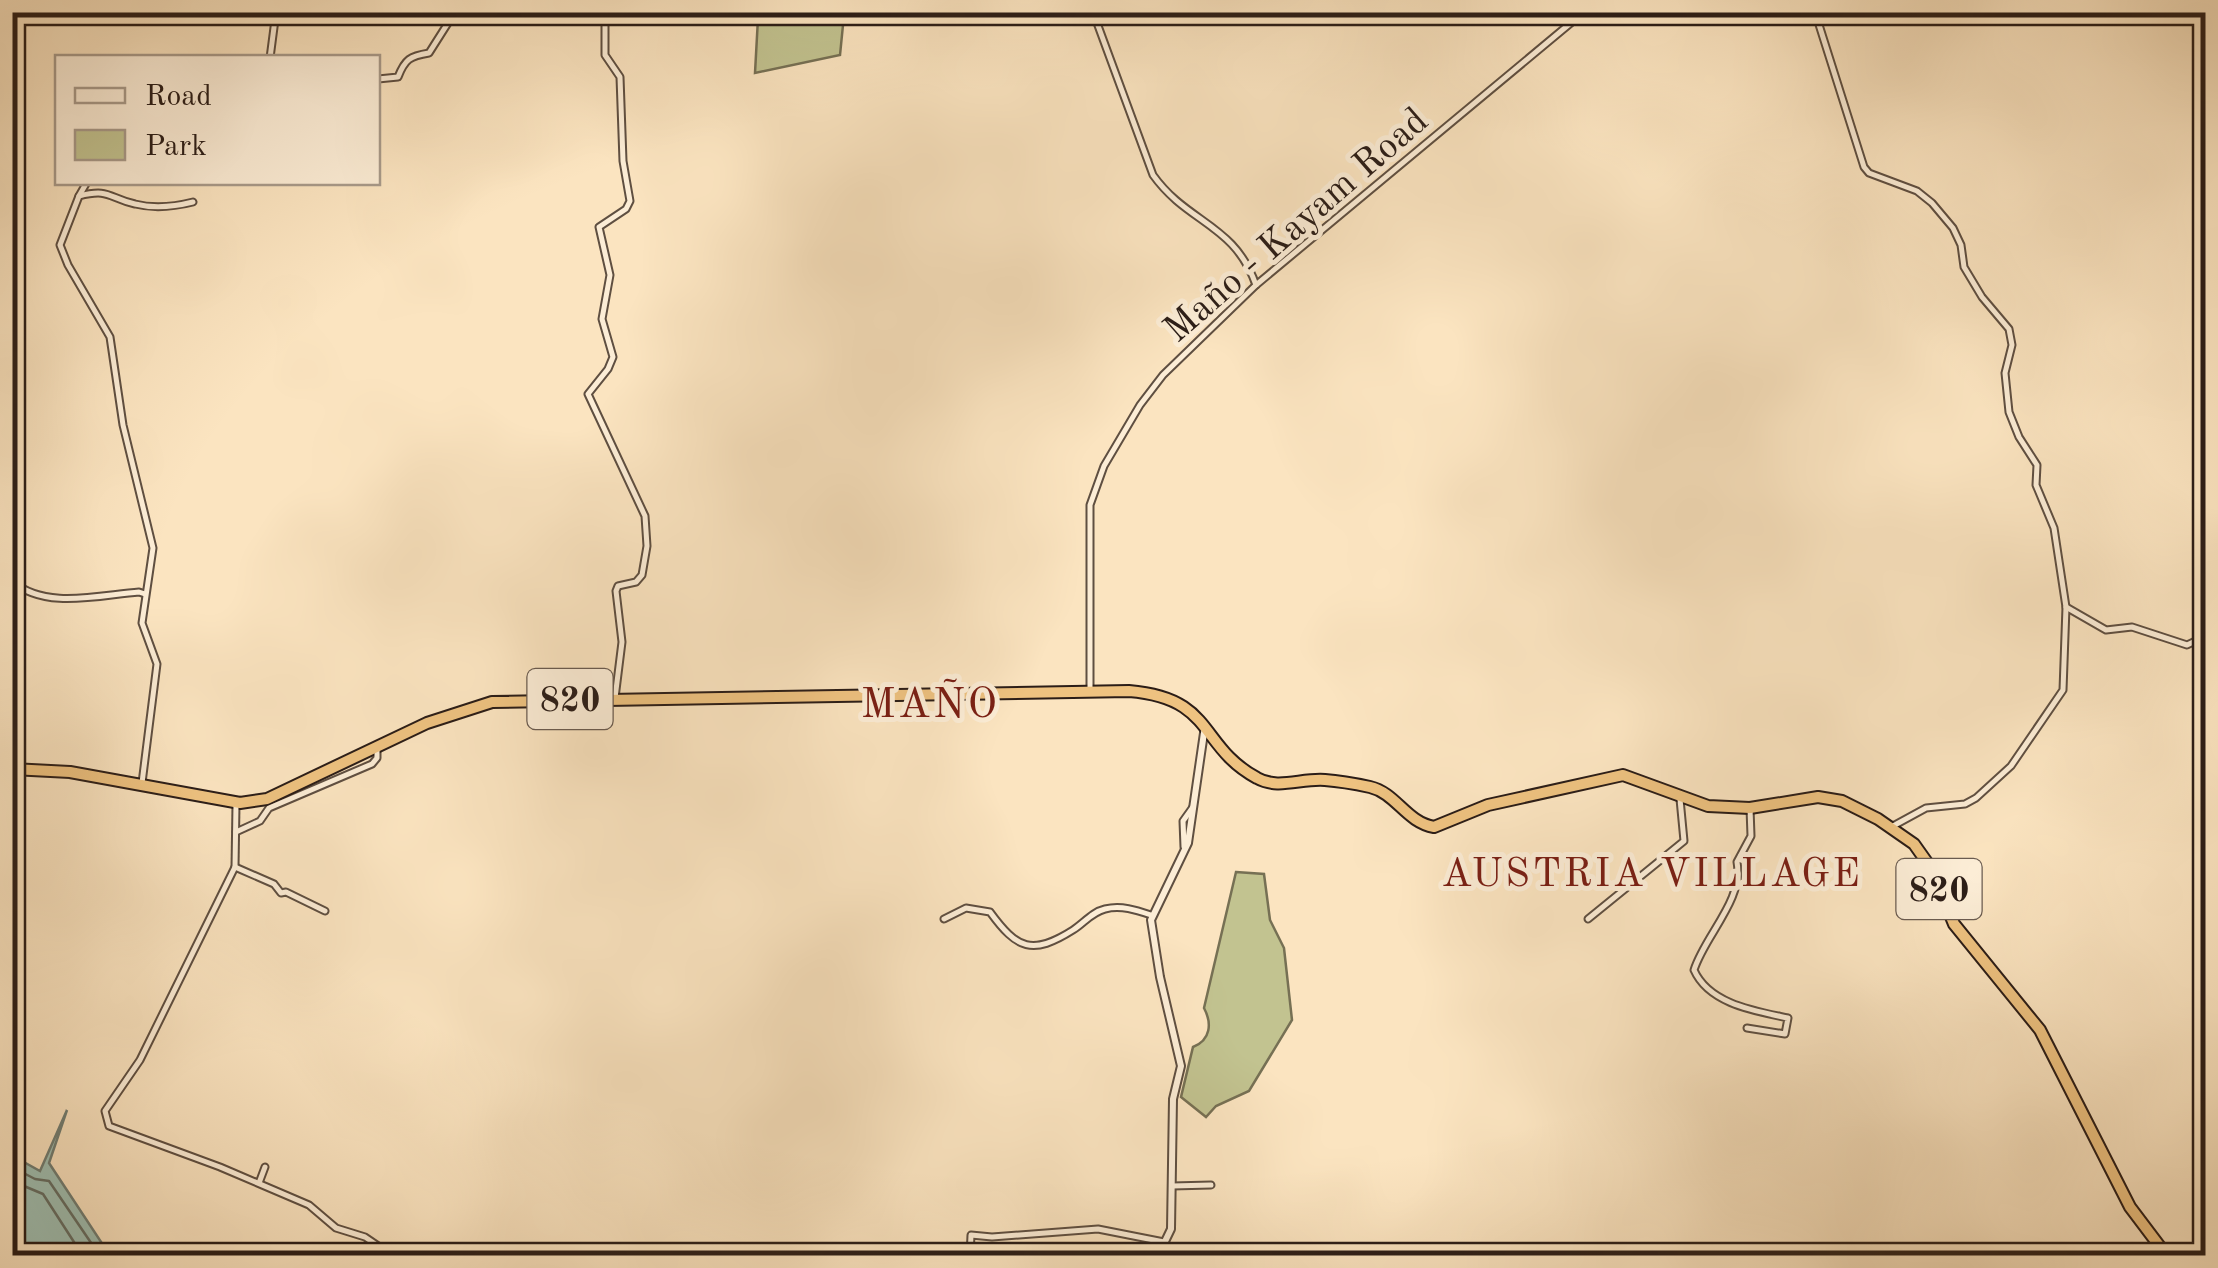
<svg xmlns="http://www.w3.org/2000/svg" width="2218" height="1268" font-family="'Old Standard TT',serif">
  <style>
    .green { fill: #c2c390; stroke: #767054; stroke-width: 2.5 }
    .water { fill: #9fbfb2; stroke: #717e74; stroke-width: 2.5 }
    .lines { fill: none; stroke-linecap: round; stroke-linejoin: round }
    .shore { stroke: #656e64; stroke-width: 2.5 }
    .minor-casing { stroke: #5f4f41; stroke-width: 9 }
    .tertiary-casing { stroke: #5f4f41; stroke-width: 10 }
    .trunk-casing { stroke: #2b1d17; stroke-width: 14 }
    .minor { stroke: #fcedd6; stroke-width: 5 }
    .tertiary { stroke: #fcedd6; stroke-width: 6 }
    .trunk { stroke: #eec280; stroke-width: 10 }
    .labels { text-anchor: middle; stroke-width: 10; stroke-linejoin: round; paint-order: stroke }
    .shield { fill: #fcedd6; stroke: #6a5b50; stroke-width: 2.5 }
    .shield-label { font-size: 35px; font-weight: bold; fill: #2b1d17 }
    .street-label { font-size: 38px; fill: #2b1d17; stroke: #fcedd6 }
    .neighbourhood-label { font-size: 40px; letter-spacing: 2.5px; fill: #7a1f14; stroke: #fcedd6 }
    .quarter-label { font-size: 42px; letter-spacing: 2.5px; fill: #7a1f14; stroke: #fcedd6 }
  </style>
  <rect width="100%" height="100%" fill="#fbe4c0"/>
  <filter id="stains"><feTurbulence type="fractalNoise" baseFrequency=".002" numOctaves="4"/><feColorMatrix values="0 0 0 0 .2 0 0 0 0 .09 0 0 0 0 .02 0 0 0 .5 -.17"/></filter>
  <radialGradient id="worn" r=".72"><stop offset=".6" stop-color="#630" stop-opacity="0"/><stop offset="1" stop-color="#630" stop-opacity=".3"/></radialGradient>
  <g class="green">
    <polygon points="844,15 840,55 755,73 758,18"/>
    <path d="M 1236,872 L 1264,874 L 1270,920 L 1284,948 L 1292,1020 L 1249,1091 L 1216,1106 L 1206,1117 L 1181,1097 L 1193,1047 C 1211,1040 1212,1023 1204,1008 Z"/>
  </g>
  <polygon class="water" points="67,1110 49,1163 103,1245 116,1255 13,1255 13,1156 40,1171"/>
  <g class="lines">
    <g class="shore">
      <polyline points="12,1167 35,1179 49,1181 100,1256"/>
      <polyline points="12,1181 43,1194 83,1256"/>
    </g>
    <g class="minor-casing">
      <g id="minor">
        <polyline points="605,12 605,55 620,77 623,161 630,201 626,209 599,227 610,275 602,319 613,357 608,369 588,394 645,516 647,546 642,575 636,582 618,586 616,591 622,642 615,698"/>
        <path d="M 1093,12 L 1153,175 C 1188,224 1234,223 1256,285"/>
        <polyline points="1815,12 1864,167 1869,173 1917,191 1932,203 1953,228 1961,245 1964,267 1982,297 2009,329 2012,345 2005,373 2009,412 2019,437 2037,465 2036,485 2054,528 2066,607 2063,690 2011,766 1976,798 1965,804 1926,808 1893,826"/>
        <polyline points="270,58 276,12"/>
        <path d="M 378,79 L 398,77 C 405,59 410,56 429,53 L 455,12"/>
        <polyline points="79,196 87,182"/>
        <polyline points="12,518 12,529"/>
        <path d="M 12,581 C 45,610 99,595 139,592 L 145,594"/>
        <polyline points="2066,607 2106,630 2132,627 2187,645 2206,636"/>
        <polyline points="1090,689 1090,505 1104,466 1140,405 1163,375 1256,285 1584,12"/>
        <path d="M 142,783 L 157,664 L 142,623 L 153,548 L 123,425 L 110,337 L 68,265 L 60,245 L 79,196 C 110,188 108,198 135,204 C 155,209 173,207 193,202"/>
        <polyline points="236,832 260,821 269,808 372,764 377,758 377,748"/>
        <polyline points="1184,847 1183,821 1193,807"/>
        <polyline points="235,867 236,805"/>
        <polyline points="325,911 286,892 281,893 274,884 235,867 140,1060 105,1111 109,1126 220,1167 309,1205 336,1228 365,1237 393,1256"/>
        <path d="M 944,919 L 966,908 L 990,912 C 1017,949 1032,956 1073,930 C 1084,923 1092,912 1105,909 C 1121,905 1136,910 1151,915"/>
        <polyline points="1588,919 1684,841 1680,799"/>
        <path d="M 1747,1028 L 1785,1034 L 1788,1018 C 1755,1011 1709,1004 1694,970 C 1705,935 1744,900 1737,862 L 1751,836 L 1750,808"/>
        <polyline points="259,1183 265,1167"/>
        <polyline points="1172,1186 1211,1185"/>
        <polyline points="469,1256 470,1254"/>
        <polyline points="970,1256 971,1235 992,1237 1098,1229 1164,1242"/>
      </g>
    </g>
    <g class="tertiary-casing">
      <polyline id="tertiary" points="1158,1256 1171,1229 1173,1099 1181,1066 1160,977 1151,920 1188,843 1205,726"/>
    </g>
    <g class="trunk-casing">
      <path id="trunk" d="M 12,769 L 70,772 L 240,803 L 267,799 L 427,723 L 492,702 L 1129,691 C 1215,698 1198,746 1257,778 C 1278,790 1301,778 1325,780 C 1339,781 1356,784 1370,787 C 1396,793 1406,822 1434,827 L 1488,805 L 1623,775 L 1708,806 L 1750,808 L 1818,797 L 1842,801 L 1878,819 L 1914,844 L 1931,868 L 1954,924 L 2040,1030 L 2130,1207 L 2167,1256"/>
    </g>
    <use href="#minor" class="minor"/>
    <use href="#tertiary" class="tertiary"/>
    <use href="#trunk" class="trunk"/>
  </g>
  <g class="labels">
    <g class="shield">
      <rect x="527.5" y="669" width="85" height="60" rx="8"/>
      <rect x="1896.5" y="859" width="85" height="60" rx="8"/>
    </g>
    <g class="shield-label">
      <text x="570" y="711">820</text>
      <text x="1939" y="901">820</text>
    </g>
    <g class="street-label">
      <text transform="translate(1295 224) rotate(-41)" y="13">Maño - Kayam Road</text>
    </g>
    <g class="neighbourhood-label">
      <text x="1652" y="886">AUSTRIA VILLAGE</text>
    </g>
    <g class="quarter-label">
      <text x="930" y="717">MAÑO</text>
    </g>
  </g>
  <rect width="2218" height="1268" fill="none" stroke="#fbe4c0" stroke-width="50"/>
  <rect x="15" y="15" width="2188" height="1238" fill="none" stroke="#2b1d17" stroke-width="5"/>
  <rect x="25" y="25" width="2168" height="1218" fill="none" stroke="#2b1d17" stroke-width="2.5"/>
  <rect x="55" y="55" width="325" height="130" fill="#fcedd6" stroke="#a89a8a" stroke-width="2.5"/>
  <rect x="75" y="88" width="50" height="15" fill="#fcedd6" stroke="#a89a8a" stroke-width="2.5"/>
  <text x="145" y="105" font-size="30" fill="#2b1d17">Road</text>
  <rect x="75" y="130" width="50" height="30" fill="#c2c390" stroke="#a89a8a" stroke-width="2.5"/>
  <text x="145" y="155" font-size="30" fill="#2b1d17">Park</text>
  <rect width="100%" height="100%" filter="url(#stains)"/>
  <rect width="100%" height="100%" fill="url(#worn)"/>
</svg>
